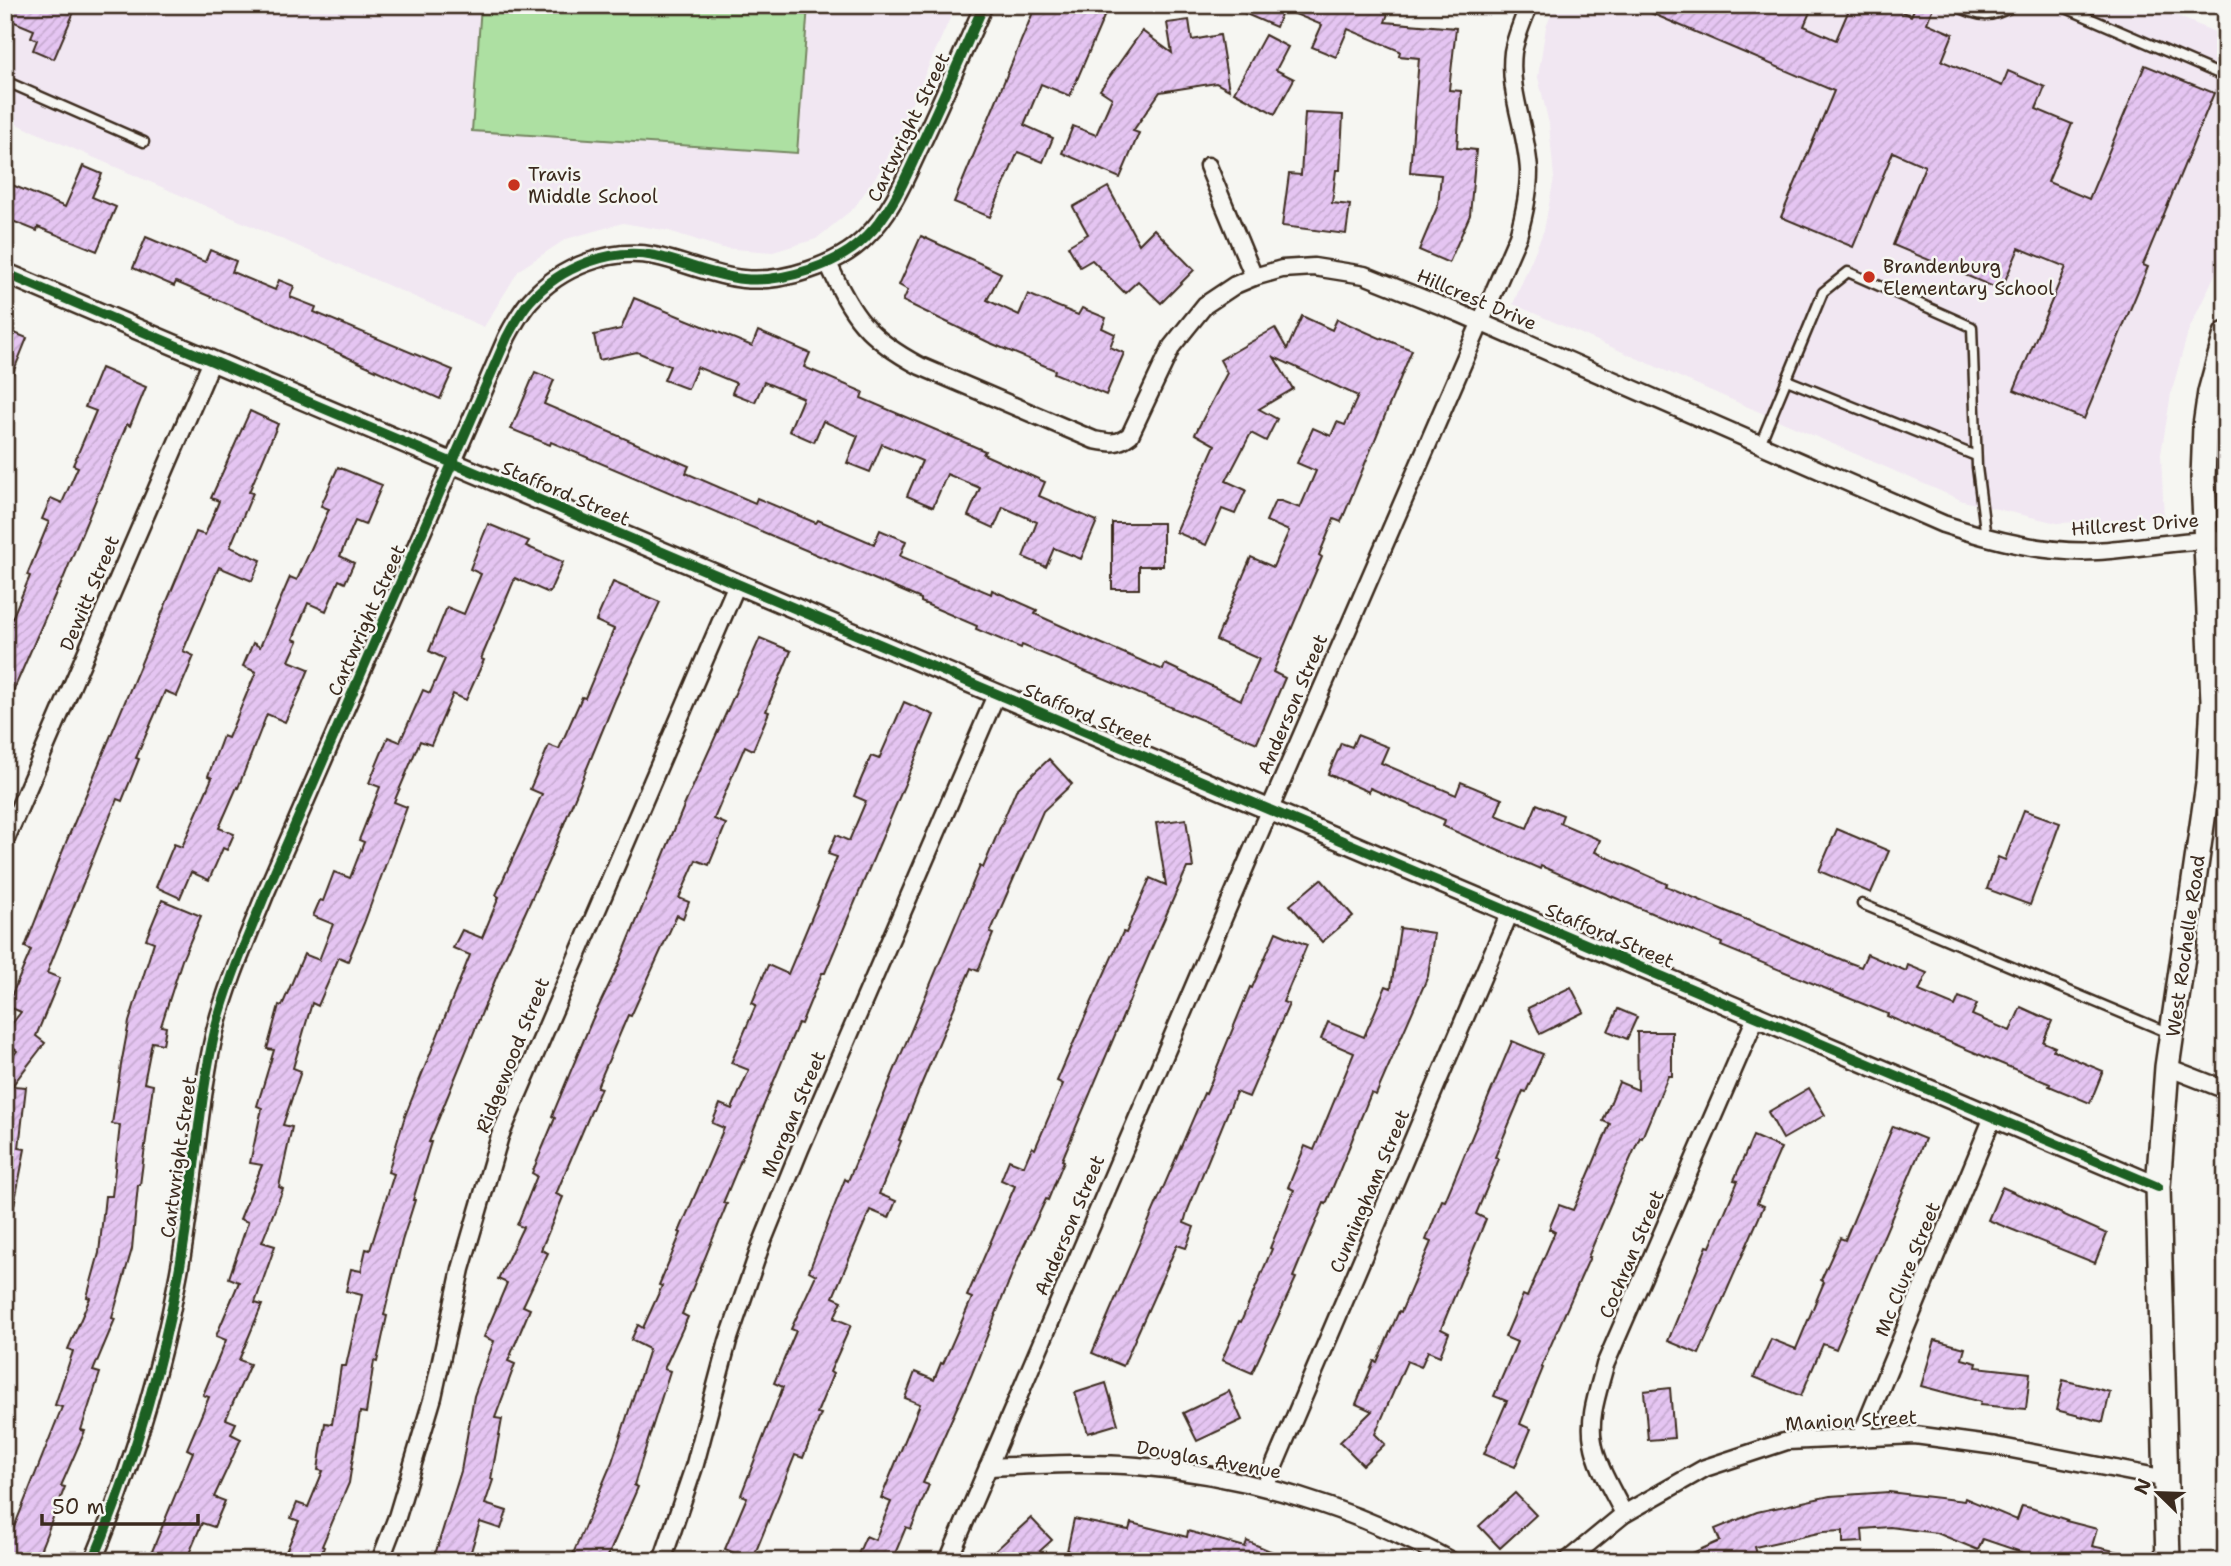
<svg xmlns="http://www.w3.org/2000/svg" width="2231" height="1566" font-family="'Shantell Sans',sans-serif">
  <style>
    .built { fill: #f1e7f2 }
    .park { fill: #ade0a2; stroke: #748560; stroke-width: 2 }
    .building { fill: url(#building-hatch); stroke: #3b2a1e; stroke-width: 2 }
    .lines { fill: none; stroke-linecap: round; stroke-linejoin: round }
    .service-casing { stroke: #3b2a1e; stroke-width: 13 }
    .minor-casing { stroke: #3b2a1e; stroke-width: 21 }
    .tertiary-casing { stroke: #3b2a1e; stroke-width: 24 }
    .secondary-casing { stroke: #3b2a1e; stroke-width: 28 }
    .service { stroke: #f6f6f2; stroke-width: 8 }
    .minor { stroke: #f6f6f2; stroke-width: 16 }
    .tertiary { stroke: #f6f6f2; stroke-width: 19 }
    .secondary { stroke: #f6f6f2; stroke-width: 23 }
    .cycleway-casing { stroke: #f6f6f2; stroke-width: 15 }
    .cycleway { stroke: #1b5e20; stroke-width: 10 }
    .poi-dot { fill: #c8321e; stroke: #f6f6f2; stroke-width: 2.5 }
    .labels { text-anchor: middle; stroke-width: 5; stroke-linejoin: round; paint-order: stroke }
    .street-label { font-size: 19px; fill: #3b2a1e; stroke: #f6f6f2 }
    .poi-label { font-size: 19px; fill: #3b2a1e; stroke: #f6f6f2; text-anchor: start }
  </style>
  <defs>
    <pattern id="building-hatch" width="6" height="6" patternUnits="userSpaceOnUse" patternTransform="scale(1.75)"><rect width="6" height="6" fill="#e5c5f2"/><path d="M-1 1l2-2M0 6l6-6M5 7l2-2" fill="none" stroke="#c5a9cf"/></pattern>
  </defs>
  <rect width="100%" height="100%" fill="#f6f6f2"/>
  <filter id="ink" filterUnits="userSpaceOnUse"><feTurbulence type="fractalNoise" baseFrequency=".0143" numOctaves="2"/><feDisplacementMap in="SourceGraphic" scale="14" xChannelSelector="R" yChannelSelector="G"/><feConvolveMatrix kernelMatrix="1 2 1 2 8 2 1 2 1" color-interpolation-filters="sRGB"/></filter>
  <g filter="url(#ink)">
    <g class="built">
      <polygon points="5,5 956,5 885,163 854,208 816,239 773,252 722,248 669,231 623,223 566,239 519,270 484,327 5,119"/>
      <polygon points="1555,5 2152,5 2226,37 2226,251 2188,332 2171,394 2161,454 2164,519 2057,523 1963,501 1513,304 1544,230 1554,178 1549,124 1538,77 1546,27"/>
    </g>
    <polygon class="park" points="481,5 808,5 797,153 472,131"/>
    <g class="building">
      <polygon points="5,5 77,5 54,59 33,50 37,40 31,37 34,30 5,18"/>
      <polygon points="1036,5 1109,5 1070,96 1041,84 1024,125 1053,138 1043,162 1018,152 990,217 954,202"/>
      <polygon points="1225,5 1391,5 1385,22 1456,28 1449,90 1461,91 1457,148 1476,150 1470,215 1449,263 1419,250 1438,205 1441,175 1410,172 1419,58 1399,56 1400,51 1348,29 1336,57 1312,47 1322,25 1283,9 1276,27"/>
      <polygon points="1632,5 1813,5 1804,26 1836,40 1851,5 1887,5 1911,16 1916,5 1934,5 1927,23 1953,34 1942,61 2002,86 2008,71 2045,87 2036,109 2072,124 2048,182 2089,199 2145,65 2214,93 2143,265 2148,267 2084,419 2014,390 2066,267 2019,248 2001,290 1893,245 1925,166 1893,152 1853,247 1781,217 1834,91"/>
      <polygon points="1189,20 1192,40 1220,35 1229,90 1216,83 1160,92 1133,131 1139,133 1120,178 1062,153 1073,126 1096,135 1112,98 1100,90 1142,31 1172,53 1167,23"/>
      <polygon points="1265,35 1288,47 1276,70 1294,79 1275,114 1234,92"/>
      <polygon points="1305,113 1343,115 1340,170 1336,170 1332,203 1350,205 1346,234 1282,226 1289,174 1301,175"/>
      <polygon points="83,166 102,174 92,197 116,207 97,251 38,227 37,231 5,218 5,182 65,207"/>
      <polygon points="1108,187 1139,244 1154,229 1194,270 1161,303 1138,281 1125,293 1092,260 1080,267 1068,246 1088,234 1073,207"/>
      <polygon points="921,236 1001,273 987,300 1019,315 1028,294 1078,315 1082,308 1106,318 1102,328 1115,334 1110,347 1124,353 1106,395 1054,373 1055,370 988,342 903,301 908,290 899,285"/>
      <polygon points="146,237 205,262 210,250 236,261 232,272 275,290 279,280 294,286 290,297 316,307 314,312 453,370 440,399 263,319 176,282 174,286 133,268"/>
      <polygon points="634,298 752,346 758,331 810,353 804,367 863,392 861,398 985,451 983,454 1045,482 1039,496 1097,521 1081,559 1054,548 1046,567 1023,557 1037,522 1003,507 994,528 968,516 980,488 947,474 933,507 907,496 922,461 882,444 870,472 847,463 858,436 823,421 814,442 789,431 803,398 764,382 755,402 732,393 736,383 697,367 688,389 664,380 670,366 637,352 599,360 594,335 621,329"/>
      <polygon points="1302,316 1332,330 1337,319 1382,339 1382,338 1412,350 1341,522 1334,519 1319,555 1322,557 1273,672 1285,678 1257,743 1022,645 1021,648 976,629 977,626 921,602 921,599 551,442 550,445 511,429 535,372 554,380 544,404 689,466 686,473 755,503 757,498 816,523 818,520 874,544 880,530 906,541 900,556 991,594 992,590 1037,610 1035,614 1093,640 1163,670 1165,664 1241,700 1259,659 1216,640 1251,557 1273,567 1289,531 1266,521 1275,501 1281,501 1300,508 1316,471 1297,463 1313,428 1331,436 1337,422 1345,425 1358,396 1274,357 1293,389 1259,409 1277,419 1266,441 1251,433 1226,481 1246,490 1235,514 1222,509 1206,545 1176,532 1215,445 1195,434 1227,373 1220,360 1275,328 1287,349"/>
      <polygon points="5,329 27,338 6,390 5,390"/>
      <polygon points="101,368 146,387 130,426 127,424 59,589 58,588 5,710 5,635 30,576 27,575 49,522 42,519 51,498 62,503 78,467 73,465 96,411 85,407"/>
      <polygon points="250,411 278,424 249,492 253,493 230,547 261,560 252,581 219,567 183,651 194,656 177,696 165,691 136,758 139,759 122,801 117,799 47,973 60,978 36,1036 45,1043 12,1086 26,1087 19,1148 25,1149 13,1211 5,1210 5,1066 17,1051 5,1042 5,1033 21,1012 7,1006 31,950 25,947 67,840 196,532 205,535 219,501 211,498"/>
      <polygon points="338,467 382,485 365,525 355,521 340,556 354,563 345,583 339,580 326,611 308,603 293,639 298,641 289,661 309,669 300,691 285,722 267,714 238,788 237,787 219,828 234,834 227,850 223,848 209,880 191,872 180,898 156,887 174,844 182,847 212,778 208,776 223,736 228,738 256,672 243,666 253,643 260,647 290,577 297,580 329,509 321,506"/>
      <polygon points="1112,523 1163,523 1163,566 1139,566 1139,589 1112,589"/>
      <polygon points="488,524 529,541 526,546 563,562 549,593 515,578 481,659 484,660 466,700 453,694 431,745 420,741 394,802 407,807 364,923 348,961 339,957 318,1006 312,1003 293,1068 301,1071 283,1125 292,1127 279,1187 283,1189 262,1242 275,1246 255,1303 262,1305 239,1360 250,1364 226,1419 236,1423 231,1434 241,1439 214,1497 225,1501 214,1527 202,1523 186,1561 148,1561 193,1452 187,1449 209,1397 203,1395 226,1340 216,1336 239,1282 229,1278 248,1222 240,1219 262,1165 250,1163 262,1108 257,1106 274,1050 267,1049 279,1005 282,1006 304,954 319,960 333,924 313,916 320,900 323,901 334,872 350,878 364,842 359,840 380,787 369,783 388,737 400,742 423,690 430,693 445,659 429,651 447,607 464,614 481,574 470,569"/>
      <polygon points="613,582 660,602 615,700 550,858 500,968 429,1142 431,1142 413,1200 415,1200 402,1241 384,1315 387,1316 377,1362 374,1361 366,1413 360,1412 349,1483 322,1546 324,1547 319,1561 282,1561 299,1521 291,1518 297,1503 308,1507 323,1471 318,1470 325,1423 332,1424 341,1366 346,1366 362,1295 346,1291 351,1269 361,1271 366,1249 370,1250 394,1174 388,1172 405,1116 470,955 453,948 462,930 482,938 499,897 496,895 542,794 530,789 549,745 559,749 582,697 585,698 614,629 596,621"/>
      <polygon points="760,638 791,651 766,711 769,712 753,750 745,746 714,819 726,824 709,865 696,860 679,898 689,902 683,918 677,915 631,1016 628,1015 597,1087 601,1088 556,1194 563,1197 541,1250 548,1253 523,1306 530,1309 508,1361 515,1364 495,1418 502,1419 491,1479 493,1480 485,1504 507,1511 501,1529 480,1522 468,1561 433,1561 461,1471 474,1396 494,1341 484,1337 507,1283 498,1279 523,1227 517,1225 537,1176 532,1173 555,1118 552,1116 592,1020 618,966 684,806"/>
      <polygon points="904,702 934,715 825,973 822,973 801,1024 798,1023 723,1203 727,1204 682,1314 688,1317 664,1369 670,1371 634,1485 638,1487 606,1561 570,1561 612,1462 649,1349 631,1340 638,1325 643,1328 662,1286 659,1285 681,1233 679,1232 724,1128 712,1123 720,1104 732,1109 749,1070 731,1063 756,1005 752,1003 768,965 788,974 837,857 828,854 836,835 849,841 866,801 854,796 871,756 879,759"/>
      <polygon points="1357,735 1388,747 1381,763 1456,795 1461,782 1502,799 1496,815 1527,828 1537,804 1563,815 1560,823 1600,840 1595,852 1667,884 1666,886 1845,961 1861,967 1867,954 1906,971 1908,965 1927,973 1919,991 1955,1006 1959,997 1977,1004 1972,1015 2010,1031 2021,1007 2052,1021 2043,1042 2055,1047 2053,1050 2103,1071 2090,1103 2049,1086 2050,1084 1887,1016 1888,1014 1721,946 1722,943 1611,896 1541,866 1540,869 1499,851 1443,826 1445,820 1370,788 1369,792 1328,774 1341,743 1352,747"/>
      <polygon points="1049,759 1072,784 1043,811 990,933 993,934 978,971 971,968 921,1085 899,1140 901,1141 879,1194 896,1201 889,1218 870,1210 833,1297 842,1301 834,1318 851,1325 830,1372 833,1374 817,1413 821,1414 803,1458 795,1455 752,1561 725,1549 747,1497 741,1495 783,1387 774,1383 796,1331 791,1329 816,1275 809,1271 845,1179 848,1181 980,866 983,868 1016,790"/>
      <polygon points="2024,810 2060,823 2030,905 1987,889 1998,857 2005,860"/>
      <polygon points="1186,819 1193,868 1187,868 1159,931 1062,1160 1064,1161 1048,1200 1046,1199 1020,1254 971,1376 923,1483 929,1485 911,1529 906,1527 892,1561 855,1561 866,1536 875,1540 891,1502 881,1498 920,1404 905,1398 915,1372 934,1380 941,1363 943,1364 972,1298 967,1296 1015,1186 1001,1180 1009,1160 1024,1166 1032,1147 1035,1149 1063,1084 1057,1081 1076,1037 1123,932 1126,933 1150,878 1166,885 1156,823"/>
      <polygon points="1837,829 1889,851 1871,893 1819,871"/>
      <polygon points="1321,879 1353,916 1322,942 1290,905"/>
      <polygon points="162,900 201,916 182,960 161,1026 166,1027 163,1044 152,1042 144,1083 153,1085 140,1185 138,1185 132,1249 112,1318 115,1319 93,1371 100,1373 81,1430 85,1431 61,1486 65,1487 36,1561 5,1561 5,1550 62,1407 55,1405 73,1351 68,1349 90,1298 87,1297 99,1253 105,1196 112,1196 120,1125 112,1124 121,1065 129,1022 154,942 146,939"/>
      <polygon points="1400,928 1434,933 1428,976 1376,1095 1371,1093 1326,1204 1324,1203 1293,1277 1296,1278 1252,1373 1222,1360 1239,1321 1241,1322 1272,1249 1270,1248 1294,1190 1288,1187 1305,1146 1314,1150 1354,1053 1321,1039 1328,1022 1364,1037 1386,986 1391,988"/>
      <polygon points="1276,932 1307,945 1283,1002 1289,1004 1249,1097 1236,1092 1187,1212 1184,1223 1194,1227 1186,1248 1177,1245 1123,1366 1092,1353 1204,1093 1206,1094 1250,987 1252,988"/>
      <polygon points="1571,987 1584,1012 1540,1034 1528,1008"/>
      <polygon points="1618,1009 1637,1017 1627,1039 1608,1031"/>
      <polygon points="1637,1032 1672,1032 1672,1076 1668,1076 1642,1138 1640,1137 1616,1191 1588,1257 1590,1257 1541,1367 1543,1368 1520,1424 1531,1429 1515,1467 1484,1454 1507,1401 1494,1396 1517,1342 1505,1337 1523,1295 1527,1297 1555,1232 1549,1229 1559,1205 1573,1210 1582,1190 1610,1124 1603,1121 1619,1082 1638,1090"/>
      <polygon points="1512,1041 1543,1054 1526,1092 1523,1091 1495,1157 1499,1159 1476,1214 1486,1219 1441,1329 1449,1333 1440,1356 1428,1351 1421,1367 1407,1361 1375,1434 1385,1444 1363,1465 1340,1442 1372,1411 1356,1404 1374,1361 1377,1362 1399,1311 1401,1312 1431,1242 1426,1240 1442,1200 1445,1201"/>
      <polygon points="1809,1088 1825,1115 1783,1139 1768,1112"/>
      <polygon points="1893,1126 1925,1139 1836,1349 1823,1344 1801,1396 1754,1377 1771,1339 1796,1349 1824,1282 1821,1280 1840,1238 1845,1240"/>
      <polygon points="1753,1136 1781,1148 1757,1203 1764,1206 1699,1354 1668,1341 1707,1246 1710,1247 1738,1181 1734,1180"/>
      <polygon points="2002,1187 2107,1234 2095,1263 1988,1220"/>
      <polygon points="1935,1340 1965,1348 1962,1359 1977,1363 1976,1367 2030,1373 2026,1409 1980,1405 1981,1402 1921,1386"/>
      <polygon points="2063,1380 2110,1392 2103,1422 2056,1410"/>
      <polygon points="1106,1383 1118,1424 1088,1433 1075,1393"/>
      <polygon points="1670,1388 1674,1438 1648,1440 1644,1391"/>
      <polygon points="1229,1391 1242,1420 1197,1441 1183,1413"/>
      <polygon points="1889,1492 1964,1501 1965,1498 2017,1520 2022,1506 2031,1508 2067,1520 2066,1521 2097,1529 2092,1546 2128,1554 2127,1561 2048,1561 1983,1539 1978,1550 1937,1533 1890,1527 1862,1529 1863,1542 1843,1543 1843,1531 1823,1532 1755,1547 1757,1554 1741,1561 1674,1561 1720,1541 1715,1529 1757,1512 1830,1496"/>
      <polygon points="1515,1493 1536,1515 1500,1548 1479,1526"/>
      <polygon points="1031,1518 1052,1540 1029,1561 1004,1561 995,1551"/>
      <polygon points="1074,1519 1129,1530 1131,1523 1187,1537 1188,1531 1245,1547 1247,1541 1294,1561 1112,1561 1067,1551"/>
    </g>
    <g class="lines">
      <g class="service-casing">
        <g id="service">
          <path d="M 1954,5 C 1980,18 1990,19 2015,5"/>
          <polyline points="2059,5 2226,77"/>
          <polyline points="5,81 144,142"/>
          <polyline points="1787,380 1976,456"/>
          <polyline points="1760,444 1823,292 1848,272 1972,327 1977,467 1986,538"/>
          <polyline points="1862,904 2169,1033"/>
        </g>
      </g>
      <g class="minor-casing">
        <g id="minor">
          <polyline points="1208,166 1254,277"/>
          <path d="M 828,263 C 852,316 867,338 920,366 L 1094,440 C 1110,443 1117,445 1130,435 L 1172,346 L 1205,305 L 1235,285 L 1254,277 L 1282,269 L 1314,267 L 1364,275 L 1459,313 L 1943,524 C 1992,540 2046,554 2097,551 C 2140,548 2183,540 2226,539"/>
          <polyline points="5,841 212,361"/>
          <polyline points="2167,1067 2226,1090"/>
          <polyline points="1861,1436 1993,1117"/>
          <path d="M 988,1467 C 1037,1465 1088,1462 1137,1466 C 1247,1475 1355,1508 1451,1561"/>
          <polyline points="1265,1487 1510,912"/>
          <path d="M 1624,1514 C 1613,1491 1597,1467 1593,1442 C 1588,1417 1599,1389 1605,1365 L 1757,1015"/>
          <path d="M 93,1561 C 130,1472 159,1377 177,1282 C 194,1199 196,1113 215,1031 C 227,983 248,937 266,892 L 507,337 C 514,324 521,311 530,301 C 560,267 611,247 655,256 C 684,262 713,276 743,279 C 782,283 839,265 866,237 C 891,213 904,181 918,151 C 941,103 962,54 984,5"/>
          <polyline points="380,1561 397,1517 433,1397 461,1269 500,1136 737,584"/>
          <polyline points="662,1561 695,1464 728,1341 761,1245 800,1149 996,695"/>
          <path d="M 948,1561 L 1269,811 L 1518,236 C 1524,215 1529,193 1529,171 C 1527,130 1508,93 1513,52 C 1516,36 1523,20 1529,5"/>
          <polyline points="1567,1561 1624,1514 1705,1468 1787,1441 1915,1435 1996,1446 2167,1479"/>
        </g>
      </g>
      <g class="tertiary-casing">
        <polyline id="tertiary" points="5,273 2158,1187"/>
      </g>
      <g class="secondary-casing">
        <polyline id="secondary" points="2168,1561 2158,1187 2167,1067 2209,777 2213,701 2203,478 2205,426 2210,392 2226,334"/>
      </g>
      <use href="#service" class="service"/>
      <use href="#minor" class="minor"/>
      <use href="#tertiary" class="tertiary"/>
      <use href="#secondary" class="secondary"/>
      <g class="cycleway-casing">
        <g id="cycleway">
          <polyline points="5,273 2158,1187"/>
          <path d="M 93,1561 C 130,1472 159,1377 177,1282 C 194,1199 196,1113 215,1031 C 227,983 248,937 266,892 L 507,337 C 514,324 521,311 530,301 C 560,267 611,247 655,256 C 684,262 713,276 743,279 C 782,283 839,265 866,237 C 891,213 904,181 918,151 C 941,103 962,54 984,5"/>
        </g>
      </g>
      <use href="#cycleway" class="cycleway"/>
    </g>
  </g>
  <g class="poi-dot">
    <circle cx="514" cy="185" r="7"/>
    <circle cx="1869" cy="277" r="7"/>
  </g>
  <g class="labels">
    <g class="street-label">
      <text transform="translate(908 127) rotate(-64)" y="7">Cartwright Street</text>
      <text transform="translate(1477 299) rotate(23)" y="7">Hillcrest Drive</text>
      <text transform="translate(566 493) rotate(23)" y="7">Stafford Street</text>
      <text transform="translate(2135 524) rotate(-4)" y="7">Hillcrest Drive</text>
      <text transform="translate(89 593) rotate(-67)" y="7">Dewitt Street</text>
      <text transform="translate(366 620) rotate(-66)" y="7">Cartwright Street</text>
      <text transform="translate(1292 704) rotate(-67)" y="7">Anderson Street</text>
      <text transform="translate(1088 715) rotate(23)" y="7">Stafford Street</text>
      <text transform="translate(1610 935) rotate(23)" y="7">Stafford Street</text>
      <text transform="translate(2185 946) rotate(-82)" y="7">West Rochelle Road</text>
      <text transform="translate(512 1055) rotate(-68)" y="7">Ridgewood Street</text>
      <text transform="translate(793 1114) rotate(-67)" y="7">Morgan Street</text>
      <text transform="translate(178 1157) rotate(-82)" y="7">Cartwright Street</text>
      <text transform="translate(1369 1191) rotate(-67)" y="7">Cunningham Street</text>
      <text transform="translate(1069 1225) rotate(-67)" y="7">Anderson Street</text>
      <text transform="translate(1631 1254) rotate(-67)" y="7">Cochran Street</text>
      <text transform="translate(1907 1269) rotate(-68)" y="7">Mc Clure Street</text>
      <text transform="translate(1851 1420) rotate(-3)" y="7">Manion Street</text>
      <text transform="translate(1209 1459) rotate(10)" y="7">Douglas Avenue</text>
    </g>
    <g class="poi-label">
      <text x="528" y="181">Travis<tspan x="528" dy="22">Middle School</tspan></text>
      <text x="1883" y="273">Brandenburg<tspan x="1883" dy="22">Elementary School</tspan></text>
    </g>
  </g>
  <rect width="2231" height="1566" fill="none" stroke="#f6f6f2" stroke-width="28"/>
  <rect x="14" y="14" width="2203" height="1538" fill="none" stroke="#3b2a1e" stroke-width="2.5" filter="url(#ink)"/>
  <g transform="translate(2158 1493) rotate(293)" stroke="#f6f6f2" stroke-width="5" paint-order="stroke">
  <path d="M0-5L12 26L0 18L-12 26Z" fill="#3b2a1e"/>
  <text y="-10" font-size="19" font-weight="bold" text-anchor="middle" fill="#3b2a1e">N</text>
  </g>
  <path d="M42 1514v10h156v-10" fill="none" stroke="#3b2a1e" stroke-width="3.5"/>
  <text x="52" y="1514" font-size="21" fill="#3b2a1e" stroke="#f6f6f2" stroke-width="5" paint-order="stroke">50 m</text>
</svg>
